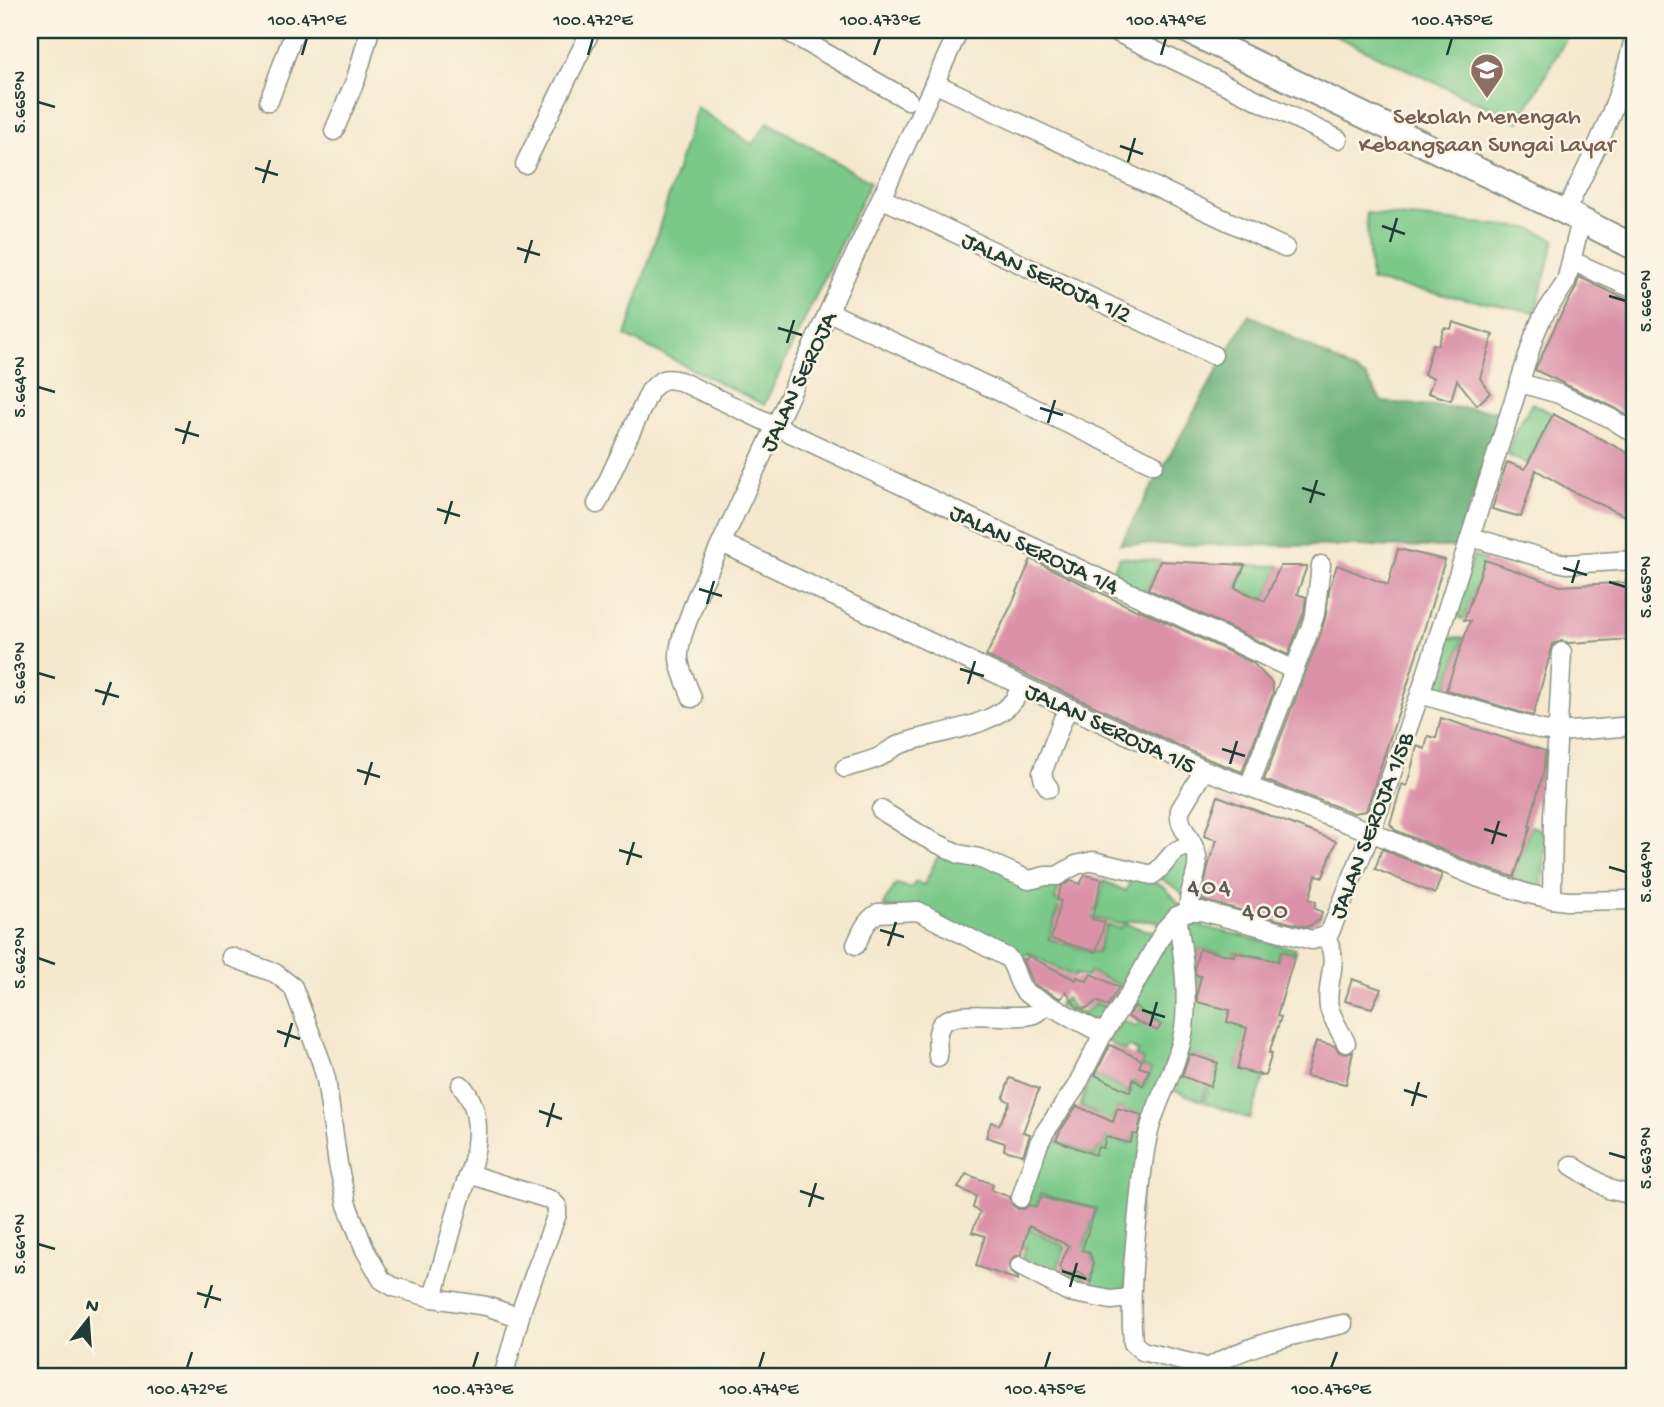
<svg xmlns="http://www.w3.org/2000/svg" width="1664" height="1407" font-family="'Gochi Hand',sans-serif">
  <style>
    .green { fill: #7ac989; stroke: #4c835e; stroke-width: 2; fill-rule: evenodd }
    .forest { fill: #63ad75; stroke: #417554; stroke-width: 2 }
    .building { fill: #db92a9 }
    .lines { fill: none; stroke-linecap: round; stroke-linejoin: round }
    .minor-casing { stroke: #8a9281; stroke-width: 21 }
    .secondary-casing { stroke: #8a9281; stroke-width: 28 }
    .minor { stroke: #fff; stroke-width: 18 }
    .secondary { stroke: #fff; stroke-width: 24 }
    .ticks { fill: none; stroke: #1f3d34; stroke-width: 2.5 }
    .labels { text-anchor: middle; stroke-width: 5; stroke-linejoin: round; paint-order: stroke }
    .education-label { font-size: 24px; fill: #785e54; stroke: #fcf5e5 }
    .street-label { font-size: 24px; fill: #1f3d34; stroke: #fcf5e5 }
    .neighbourhood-label { font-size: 26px; letter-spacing: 2px; fill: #615b5d; stroke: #fcf5e5 }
    .neatline { fill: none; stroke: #1f3d34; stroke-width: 2.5 }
    .ticks-label { font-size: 18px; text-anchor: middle; fill: #1f3d34 }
  </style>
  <rect width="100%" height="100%" fill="#fcf5e5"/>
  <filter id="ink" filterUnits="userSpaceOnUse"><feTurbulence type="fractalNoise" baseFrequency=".0143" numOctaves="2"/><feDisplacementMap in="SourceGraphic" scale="14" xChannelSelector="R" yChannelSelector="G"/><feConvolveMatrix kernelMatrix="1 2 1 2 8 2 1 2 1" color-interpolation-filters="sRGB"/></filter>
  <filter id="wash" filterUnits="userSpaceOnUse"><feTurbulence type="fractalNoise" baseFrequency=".00686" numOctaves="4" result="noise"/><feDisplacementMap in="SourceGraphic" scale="28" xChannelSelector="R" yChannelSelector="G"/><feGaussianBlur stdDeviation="1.57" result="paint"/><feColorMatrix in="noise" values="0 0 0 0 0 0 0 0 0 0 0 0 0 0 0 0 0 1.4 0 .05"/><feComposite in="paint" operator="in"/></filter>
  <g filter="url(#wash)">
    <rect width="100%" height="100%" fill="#f4e8ce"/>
    <g class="green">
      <polygon points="1323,30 1571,30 1519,122"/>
      <polygon points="696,107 752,144 768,122 870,182 764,405 626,336"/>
      <polygon points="1366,213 1529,228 1555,239 1535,312 1371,281"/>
      <polygon points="1532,403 1553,414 1527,464 1507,455 1515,431"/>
      <polygon points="1473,556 1485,560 1464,620 1453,615"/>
      <polygon points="1120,557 1160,561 1146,592 1110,576"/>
      <polygon points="1245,565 1280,566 1265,601 1235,588"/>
      <polygon points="1464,637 1445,692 1434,686 1431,681 1447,638"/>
      <polygon points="1531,826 1547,832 1542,888 1513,880"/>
      <polygon points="1180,851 1191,857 1185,897 1179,890 1160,878"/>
      <path d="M 943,853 L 1061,879 L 1055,900 L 1096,910 L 1104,881 L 1126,891 L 1131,878 C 1159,881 1166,885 1182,908 L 1162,922 L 1134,920 L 1118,924 L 1058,909 L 1049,939 L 1097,953 L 1106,925 L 1119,928 L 1126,924 L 1145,930 L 1161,932 L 1104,1025 L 1057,1006 L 1066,998 L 1072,1006 L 1081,1013 L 1091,1008 L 1096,1003 L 1112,1010 L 1122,986 L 1090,972 L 1086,978 L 1076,974 L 1074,977 L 1028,953 L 1024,957 L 1016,954 L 1012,958 L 932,913 L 884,907 L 884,903 L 896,884 L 911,888 L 916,882 L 924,885 L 937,858 Z"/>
      <polygon points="1192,924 1296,949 1295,955 1281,951 1275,969 1260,957 1235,952 1231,963 1219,953 1199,949 1193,975 1201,976 1195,1001 1208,1004 1256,1010 1242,1049 1237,1068 1265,1076 1250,1119 1204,1102 1218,1063 1190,1054 1207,1086 1202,1101 1171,1089 1186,926"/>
      <path d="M 1176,929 L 1184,1003 L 1150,1124 L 1129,1296 L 1078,1292 L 1020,1263 L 1026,1247 L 1013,1243 L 1050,1127 L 1059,1130 L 1056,1141 L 1095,1156 L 1098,1148 L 1103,1148 L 1108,1132 L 1092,1127 L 1096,1114 L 1080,1106 L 1086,1088 L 1094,1075 L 1130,1093 L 1134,1081 L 1144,1086 L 1151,1070 L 1141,1066 L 1143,1059 L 1135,1056 L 1138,1051 L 1128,1046 L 1125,1051 L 1107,1041 L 1122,1020 L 1136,1026 L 1147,1014 L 1135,1003 L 1150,966 ZM 1117,1108 L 1147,1117 L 1141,1137 L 1133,1134 L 1130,1144 L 1109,1137 ZM 1040,1195 L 1096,1209 L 1084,1246 L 1071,1247 L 1091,1254 L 1095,1267 L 1089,1284 L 1080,1273 L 1065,1277 L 1057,1268 L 1066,1247 L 1029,1228 L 1032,1216 Z"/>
    </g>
    <polygon class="forest" points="1249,314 1366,377 1382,402 1501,411 1456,547 1120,544"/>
    <g id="blocks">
      <g class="building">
        <polygon points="1579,277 1634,303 1634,420 1615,408 1535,370 1558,320 1576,288"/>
        <polygon points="1453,322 1493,335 1480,378 1490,393 1477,405 1457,380 1451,400 1428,393 1434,378 1424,375 1433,344 1438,345 1444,328 1451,329"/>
        <polygon points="1553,414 1634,456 1634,499 1625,516 1572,491 1536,470 1521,517 1492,509 1507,462 1525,469"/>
        <polygon points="1398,549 1445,560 1408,683 1366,811 1354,813 1264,780 1321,633 1326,615 1329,590 1337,565 1388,585"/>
        <polygon points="1031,559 1138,611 1138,609 1253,663 1272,683 1273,693 1242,772 1208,759 986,656 1012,604"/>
        <polygon points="1485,560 1560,586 1634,582 1634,639 1569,643 1562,641 1553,644 1533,716 1446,690 1470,621 1464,620"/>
        <polygon points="1160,561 1245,565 1235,588 1265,601 1280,566 1307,566 1297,594 1306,597 1304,611 1288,655 1148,589"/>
        <polygon points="1441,718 1545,751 1544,768 1529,826 1531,826 1514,877 1483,867 1395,830 1390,824 1402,784 1407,786 1417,746 1425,749 1428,736 1436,738"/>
        <polygon points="1218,796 1336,841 1323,877 1316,875 1309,899 1316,902 1314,908 1322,912 1320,920 1307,927 1201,900 1209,863 1217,840 1204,836"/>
        <polygon points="1382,849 1442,874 1435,894 1375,869"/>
        <polygon points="1085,875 1102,879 1092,919 1105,922 1096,952 1051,939 1061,901 1057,900 1061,886 1071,881 1080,884"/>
        <polygon points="1199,949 1234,956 1235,952 1278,961 1281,951 1295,955 1277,1016 1281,1017 1269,1053 1272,1053 1265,1076 1237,1069 1247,1028 1227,1022 1230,1010 1197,1002 1197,994 1201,976 1196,975 1195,967"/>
        <polygon points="1028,956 1076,980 1077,977 1087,981 1091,974 1119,987 1107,1006 1097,1001 1089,1007 1083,1009 1077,1007 1066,991 1061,999 1033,984 1022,959 1026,960"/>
        <polygon points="1352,979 1381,989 1372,1008 1345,1001"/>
        <polygon points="1135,1006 1161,1025 1157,1031 1128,1017"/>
        <polygon points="1316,1041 1335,1046 1339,1052 1345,1054 1353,1052 1346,1084 1306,1076"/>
        <polygon points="1110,1045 1142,1060 1139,1067 1149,1070 1143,1086 1133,1079 1130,1092 1095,1075"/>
        <polygon points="1190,1054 1218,1063 1210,1087 1182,1076"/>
        <polygon points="1010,1078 1039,1089 1023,1132 1030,1134 1023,1155 1004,1150 1005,1143 986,1137 991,1122 999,1125 1010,1102 1003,1098"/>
        <polygon points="1077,1106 1113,1122 1117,1108 1142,1115 1137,1135 1133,1134 1130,1143 1106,1137 1103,1148 1098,1147 1095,1155 1056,1140 1060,1131"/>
        <polygon points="966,1174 993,1184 991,1190 1010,1197 1012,1205 1018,1209 1024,1209 1030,1205 1037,1207 1041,1197 1095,1210 1082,1250 1090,1253 1093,1263 1091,1283 1080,1272 1065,1275 1059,1267 1069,1246 1029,1226 1021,1255 1013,1257 1009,1266 1011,1273 1018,1278 1018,1280 976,1266 985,1236 972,1232 980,1212 973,1208 976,1196 958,1188"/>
      </g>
    </g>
  </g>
  <g filter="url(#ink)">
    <use href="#blocks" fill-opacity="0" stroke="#8a9281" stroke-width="2"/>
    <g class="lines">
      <g class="minor-casing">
        <g id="minor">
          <polyline points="785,30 908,100"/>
          <polyline points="1112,30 1338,139"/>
          <polyline points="934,83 1285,248"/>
          <polyline points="269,101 295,30"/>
          <polyline points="334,131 356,79 370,30"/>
          <polyline points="525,164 591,30"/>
          <polyline points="881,198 1213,355"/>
          <path d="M 1565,212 C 1593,157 1622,98 1634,37"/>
          <polyline points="1572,261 1634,289"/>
          <polyline points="829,312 1154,464"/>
          <polyline points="1520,383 1559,394 1610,418 1634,433"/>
          <path d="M 597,504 L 650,391 C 661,379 664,377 680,381 L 1294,670"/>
          <polyline points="1471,537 1553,561 1567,564 1634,560"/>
          <polyline points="722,543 1022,686 1204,770 1371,832 1479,878 1529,894 1552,899 1567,901 1634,900"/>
          <polyline points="1420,694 1542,730 1558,732 1634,726"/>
          <path d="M 692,698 C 688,686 680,672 679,659 C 678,639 690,617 696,598 L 959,30"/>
          <path d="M 845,768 C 856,764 870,762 881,756 C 889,751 894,746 904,743 C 935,732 994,727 1014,700 C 1017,696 1019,690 1022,686"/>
          <polyline points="1249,786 1310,629 1315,614 1321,565"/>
          <polyline points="1049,788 1044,781 1042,773 1063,719 1069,708"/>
          <path d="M 881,810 L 924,837 L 959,854 L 979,858 L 1029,880 L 1046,876 L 1057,876 L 1076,865 L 1093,861 L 1152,875 C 1170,863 1169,847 1193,846"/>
          <polyline points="1552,899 1553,816 1562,652"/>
          <path d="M 1189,911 C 1186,892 1200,875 1197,856 C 1194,839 1177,828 1180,810 L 1204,770"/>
          <path d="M 1177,916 C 1183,951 1190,1005 1182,1039 C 1174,1075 1152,1108 1146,1145 C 1142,1165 1141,1185 1139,1204 C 1134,1251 1129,1296 1133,1343 L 1142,1351 L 1202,1366 L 1208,1368 L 1214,1377"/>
          <path d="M 1323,937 C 1326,940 1329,942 1330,946 C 1338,963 1325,988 1329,1007 C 1332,1019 1341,1032 1346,1043"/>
          <path d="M 856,945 C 861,933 866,920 878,913 L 918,911 L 1008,958 C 1017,969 1016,983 1026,993 L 1103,1034"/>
          <polyline points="231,957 275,973 293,987 321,1061 326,1079 338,1164 347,1205 365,1250 382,1280 394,1287 433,1298 486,1306 519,1317"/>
          <path d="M 938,1057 C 938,1048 936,1038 939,1029 C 947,1004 1011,1022 1034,1014 C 1039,1012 1043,1008 1047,1004"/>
          <path d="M 461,1085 C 483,1110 479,1144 469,1174 L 551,1200 L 557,1206 L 557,1214 L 523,1305 L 503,1377"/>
          <polyline points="1571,1165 1611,1190 1634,1195"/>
          <polyline points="1021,1198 1039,1143 1045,1132 1076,1087 1103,1034 1131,991 1165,929 1177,916 1189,911 1201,911 1312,940 1323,937 1330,932 1371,832 1420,694 1535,334 1542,318 1566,282 1581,220"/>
          <polyline points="1020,1266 1069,1292 1111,1300 1131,1298"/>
          <polyline points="433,1298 460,1200 469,1174"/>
          <path d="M 1208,1368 C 1250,1343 1295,1335 1343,1324"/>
        </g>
      </g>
      <g class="secondary-casing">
        <polyline id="secondary" points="1186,30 1565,212 1634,247"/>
      </g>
      <use href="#minor" class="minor"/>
      <use href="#secondary" class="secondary"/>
    </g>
  </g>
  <path class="ticks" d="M 302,55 L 307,38M 588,55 L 593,38M 874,55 L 880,38M 1161,55 L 1166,38M 1447,55 L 1452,38M 38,102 L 55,107M 1120,146 L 1143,154M 1128,162 L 1135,138M 255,168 L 278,175M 263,183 L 270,160M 1382,226 L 1405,234M 1390,242 L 1397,218M 517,248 L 540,255M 525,263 L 532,240M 1609,296 L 1626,301M 778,328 L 802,335M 787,343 L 794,320M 38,387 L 55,392M 1040,408 L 1063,415M 1048,423 L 1055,400M 175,429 L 199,436M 183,444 L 190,421M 1302,488 L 1325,495M 1310,503 L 1317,480M 437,509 L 460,516M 445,524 L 452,501M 1563,568 L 1587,575M 1609,582 L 1626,587M 1572,583 L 1579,560M 699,589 L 722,596M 707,604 L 714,581M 960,669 L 984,676M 38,673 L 55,678M 968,684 L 975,661M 95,690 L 119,697M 103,705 L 111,682M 1222,749 L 1245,756M 1230,764 L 1237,741M 357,770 L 380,777M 365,785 L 372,762M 1484,829 L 1507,836M 1492,844 L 1499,821M 619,850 L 642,857M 627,865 L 634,842M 1609,867 L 1626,872M 880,930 L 904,937M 888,946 L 896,922M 38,958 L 55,964M 1142,1010 L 1165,1017M 1150,1026 L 1157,1002M 277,1031 L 300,1039M 285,1047 L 292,1023M 1404,1090 L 1427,1097M 1412,1106 L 1419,1082M 539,1111 L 562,1119M 547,1127 L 554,1103M 1609,1153 L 1626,1158M 800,1191 L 824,1199M 809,1207 L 816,1183M 38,1244 L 55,1249M 1062,1271 L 1086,1279M 1070,1287 L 1077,1263M 197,1293 L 221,1300M 205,1308 L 212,1285M 187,1368 L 192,1352M 473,1368 L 478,1352M 759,1368 L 764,1352M 1045,1368 L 1050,1352M 1331,1368 L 1337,1352"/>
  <defs>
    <g id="school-pin" transform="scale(1.75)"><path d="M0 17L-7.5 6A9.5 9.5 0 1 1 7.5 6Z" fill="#8d6e63" stroke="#fcf5e5"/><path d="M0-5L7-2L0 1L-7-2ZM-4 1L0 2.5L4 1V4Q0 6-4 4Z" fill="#fff"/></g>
  </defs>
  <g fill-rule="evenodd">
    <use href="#school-pin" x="1487" y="70"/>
  </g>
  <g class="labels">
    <g class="education-label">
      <text x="1487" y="123">Sekolah Menengah<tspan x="1487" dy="28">Kebangsaan Sungai Layar</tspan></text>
    </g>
    <g class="street-label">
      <text transform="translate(1047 276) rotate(25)" y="8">JALAN SEROJA 1/2</text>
      <text transform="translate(797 381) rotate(-65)" y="8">JALAN SEROJA</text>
      <text transform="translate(1035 548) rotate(25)" y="8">JALAN SEROJA 1/4</text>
      <text transform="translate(1111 727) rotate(25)" y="8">JALAN SEROJA 1/5</text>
      <text transform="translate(1370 825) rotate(-69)" y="8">JALAN SEROJA 1/5B</text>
    </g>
    <g class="neighbourhood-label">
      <text x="1210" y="894">404</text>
      <text x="1266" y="918">400</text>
    </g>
  </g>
  <rect width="1664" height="1407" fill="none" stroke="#fcf5e5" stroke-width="77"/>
  <g transform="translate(88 1320) rotate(17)" stroke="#fcf5e5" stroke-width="5" paint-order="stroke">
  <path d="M0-5L12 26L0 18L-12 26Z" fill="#1f3d34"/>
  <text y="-10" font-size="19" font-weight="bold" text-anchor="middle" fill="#1f3d34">N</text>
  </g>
  <rect x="38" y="38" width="1588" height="1330" class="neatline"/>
  <g class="ticks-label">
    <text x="307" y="25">100.471°E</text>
    <text x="593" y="25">100.472°E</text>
    <text x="880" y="25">100.473°E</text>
    <text x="1166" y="25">100.474°E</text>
    <text x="1452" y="25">100.475°E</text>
    <text transform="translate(19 102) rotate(-90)" y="6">5.665°N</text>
    <text transform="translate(1645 301) rotate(-90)" y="6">5.666°N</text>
    <text transform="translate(19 387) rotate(-90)" y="6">5.664°N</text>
    <text transform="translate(1645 587) rotate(-90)" y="6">5.665°N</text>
    <text transform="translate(19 673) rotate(-90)" y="6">5.663°N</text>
    <text transform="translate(1645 872) rotate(-90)" y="6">5.664°N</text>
    <text transform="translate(19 958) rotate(-90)" y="6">5.662°N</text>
    <text transform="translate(1645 1158) rotate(-90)" y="6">5.663°N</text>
    <text transform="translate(19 1244) rotate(-90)" y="6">5.661°N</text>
    <text x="187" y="1394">100.472°E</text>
    <text x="473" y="1394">100.473°E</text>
    <text x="759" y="1394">100.474°E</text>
    <text x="1045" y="1394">100.475°E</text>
    <text x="1331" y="1394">100.476°E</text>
  </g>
</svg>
